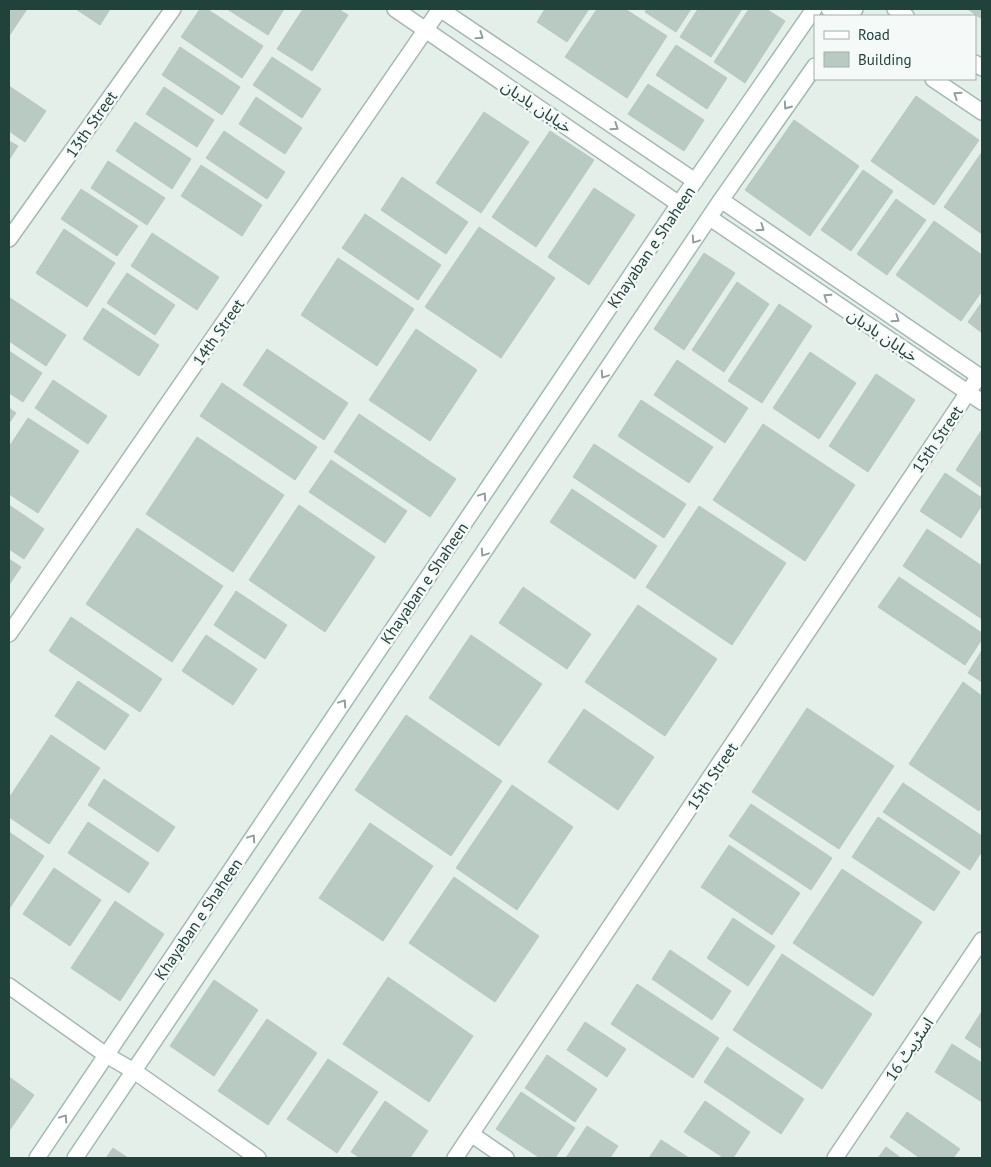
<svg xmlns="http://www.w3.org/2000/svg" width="991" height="1167" font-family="'PT Sans','Noto Sans Arabic',sans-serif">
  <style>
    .building { fill: #b9cac3; stroke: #b5c9c2 }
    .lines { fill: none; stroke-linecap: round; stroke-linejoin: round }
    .minor-casing { stroke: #a6b8b2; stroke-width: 18 }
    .tertiary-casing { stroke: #a6b8b2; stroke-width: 18 }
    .secondary-casing { stroke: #a1bbb3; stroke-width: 18 }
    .minor { stroke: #fff; stroke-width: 15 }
    .tertiary { stroke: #fff; stroke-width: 15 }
    .secondary { stroke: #fff; stroke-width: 15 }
    .oneway { stroke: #90a09d }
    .labels { text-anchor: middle; stroke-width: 5; stroke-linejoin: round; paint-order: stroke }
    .street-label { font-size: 16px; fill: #21423b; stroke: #f5faf8 }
  </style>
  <rect width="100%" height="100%" fill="#e4efea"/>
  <g class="building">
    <polygon points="9,9 27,9 9,36"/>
    <polygon points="76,9 110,9 100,25"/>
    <polygon points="200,9 207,9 263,46 242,78 181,37"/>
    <polygon points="227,9 284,9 268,35"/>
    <polygon points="303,9 338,9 348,15 312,71 277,49"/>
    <polygon points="545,9 589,9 567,42 537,22"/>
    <polygon points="597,9 625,9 667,36 627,98 565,57"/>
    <polygon points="647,9 691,9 676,32 645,12"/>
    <polygon points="698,9 742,9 711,57 680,37"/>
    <polygon points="749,9 766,9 785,21 745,83 714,62"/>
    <polygon points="970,9 982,9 982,19 969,10"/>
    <polygon points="676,45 727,78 707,109 656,75"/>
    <polygon points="180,47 240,87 222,115 162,75"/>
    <polygon points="272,57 321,89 302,118 253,85"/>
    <polygon points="648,84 704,120 684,151 628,114"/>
    <polygon points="9,86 46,111 25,142 9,131"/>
    <polygon points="164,87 214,120 197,147 146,114"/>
    <polygon points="916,96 979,140 934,205 871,161"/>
    <polygon points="256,97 302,128 285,154 239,124"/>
    <polygon points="484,112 529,142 481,213 436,183"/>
    <polygon points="794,120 859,166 810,236 745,190"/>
    <polygon points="135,122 191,159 172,189 116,151"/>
    <polygon points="224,131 285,172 267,199 206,158"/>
    <polygon points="550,131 594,160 536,247 492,217"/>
    <polygon points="9,141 18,146 9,160"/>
    <polygon points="982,152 982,234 944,207"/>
    <polygon points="108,161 165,198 147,225 91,188"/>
    <polygon points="201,165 262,205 242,236 181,196"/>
    <polygon points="863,170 893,191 851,251 821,230"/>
    <polygon points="402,177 468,222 446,254 381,210"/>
    <polygon points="594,188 635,215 589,285 548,257"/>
    <polygon points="81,189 138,226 117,256 61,219"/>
    <polygon points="896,199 926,220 887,275 857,254"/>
    <polygon points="365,214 441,265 418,300 342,248"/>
    <polygon points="934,221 982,255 982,291 961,321 896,275"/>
    <polygon points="479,227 555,278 501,358 425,307"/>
    <polygon points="64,229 115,263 87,307 36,273"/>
    <polygon points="152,233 219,277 197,310 131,266"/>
    <polygon points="704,253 735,273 684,350 654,329"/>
    <polygon points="338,258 414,309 377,366 301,315"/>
    <polygon points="127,273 175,305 155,335 107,303"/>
    <polygon points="737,282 769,304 724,372 692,350"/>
    <polygon points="10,298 66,335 46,366 9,341"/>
    <polygon points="982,302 982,333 968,322"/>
    <polygon points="779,304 812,326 762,403 728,381"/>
    <polygon points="103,308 159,345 139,376 83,339"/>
    <polygon points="416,329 477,370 430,441 369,400"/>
    <polygon points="267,349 348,403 324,440 243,385"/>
    <polygon points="9,351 42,373 23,402 9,393"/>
    <polygon points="810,352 856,383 819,439 773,408"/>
    <polygon points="677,360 748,408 725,443 654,395"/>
    <polygon points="876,374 915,400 868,472 829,446"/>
    <polygon points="53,380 107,416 88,444 35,408"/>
    <polygon points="222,383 317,447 295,480 200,416"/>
    <polygon points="641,400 713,447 689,483 618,436"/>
    <polygon points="9,408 16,413 9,423"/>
    <polygon points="359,414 456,479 430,517 334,452"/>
    <polygon points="28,418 79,451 38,513 9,494 9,447"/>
    <polygon points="763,424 855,485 805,561 713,500"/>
    <polygon points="981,431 982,431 982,488 956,470"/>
    <polygon points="197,437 284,495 233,572 146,514"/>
    <polygon points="594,444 686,504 664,538 573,477"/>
    <polygon points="331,460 407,511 385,543 309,492"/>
    <polygon points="945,473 982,498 982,505 961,538 920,511"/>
    <polygon points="572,489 657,546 635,579 550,522"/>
    <polygon points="9,505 44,529 24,559 9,549"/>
    <polygon points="299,505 375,557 325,632 249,580"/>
    <polygon points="699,506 786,563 732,645 646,587"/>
    <polygon points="137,528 223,586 172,662 86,604"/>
    <polygon points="927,529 982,566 982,619 903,566"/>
    <polygon points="9,559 21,567 9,585"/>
    <polygon points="899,577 982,633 982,639 965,665 878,607"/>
    <polygon points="523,587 591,634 567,669 499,623"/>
    <polygon points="236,591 287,625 265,659 214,625"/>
    <polygon points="638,605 717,659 665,736 585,682"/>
    <polygon points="71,617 162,679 140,712 49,651"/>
    <polygon points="206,635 257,669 233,705 182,671"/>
    <polygon points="471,635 542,684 499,746 429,698"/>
    <polygon points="982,650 982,682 968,673"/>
    <polygon points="78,681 129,715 105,750 55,716"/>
    <polygon points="963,682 982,696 982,807 979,811 909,764"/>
    <polygon points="807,708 894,766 839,849 752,792"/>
    <polygon points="584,709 654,757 618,810 548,762"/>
    <polygon points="406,715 502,781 451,856 355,790"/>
    <polygon points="51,735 100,768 49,844 9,817 9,798"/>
    <polygon points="104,779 175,827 158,852 88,805"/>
    <polygon points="903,783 982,836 982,851 970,870 883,812"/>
    <polygon points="512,785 573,827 517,910 456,868"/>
    <polygon points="751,804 832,858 811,890 729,836"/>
    <polygon points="878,817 960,872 934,911 852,857"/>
    <polygon points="88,822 149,863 129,893 68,853"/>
    <polygon points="370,823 433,866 383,941 319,898"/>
    <polygon points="9,832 44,856 9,909"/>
    <polygon points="729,845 800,893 772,935 701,887"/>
    <polygon points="54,868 101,900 70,946 23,914"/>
    <polygon points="842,869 922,922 873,996 793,943"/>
    <polygon points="454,877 539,936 495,1002 409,943"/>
    <polygon points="115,901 164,934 120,1001 71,968"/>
    <polygon points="733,918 775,946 748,986 707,958"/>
    <polygon points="670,950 731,991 712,1020 652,979"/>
    <polygon points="782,954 872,1014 822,1089 733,1030"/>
    <polygon points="388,977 473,1036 429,1102 343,1044"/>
    <polygon points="214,980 258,1010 214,1076 170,1046"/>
    <polygon points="637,984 719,1038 693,1078 611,1024"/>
    <polygon points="982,1011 982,1049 965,1038"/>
    <polygon points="267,1019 317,1053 268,1125 218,1091"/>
    <polygon points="585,1022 626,1049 607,1077 567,1050"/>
    <polygon points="952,1044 982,1063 982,1102 935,1072"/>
    <polygon points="727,1047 804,1099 781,1134 704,1082"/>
    <polygon points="547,1055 597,1089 575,1122 525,1088"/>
    <polygon points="328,1059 378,1092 337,1153 287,1119"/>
    <polygon points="9,1077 34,1095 9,1131"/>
    <polygon points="521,1092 575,1128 555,1158 540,1158 496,1129"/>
    <polygon points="385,1101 428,1131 410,1158 360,1158 351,1152"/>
    <polygon points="705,1101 750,1132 733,1158 724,1158 684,1132"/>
    <polygon points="907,1112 960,1149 953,1158 920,1158 890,1137"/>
    <polygon points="587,1126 618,1146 610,1158 566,1158"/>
    <polygon points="661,1140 689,1158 649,1158"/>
    <polygon points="886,1147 901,1158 878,1158"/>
    <polygon points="113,1148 128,1158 106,1158"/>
  </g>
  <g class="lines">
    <g class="minor-casing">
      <g id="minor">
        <polyline points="9,239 173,9"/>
        <polyline points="9,634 440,9"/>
        <polyline points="9,986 106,1055 134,1071 258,1158"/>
        <polyline points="471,1134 506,1158"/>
        <polyline points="455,1158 979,376"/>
        <polyline points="835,1158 982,940"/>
      </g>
    </g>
    <g class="tertiary-casing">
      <g id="tertiary">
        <polyline points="395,9 679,204"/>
        <polyline points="440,9 695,181"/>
        <polyline points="721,200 982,378"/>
        <polyline points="710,218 982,402"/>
      </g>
    </g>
    <g class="secondary-casing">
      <g id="secondary">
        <polyline points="829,9 840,16"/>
        <polyline points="895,9 906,16"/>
        <polyline points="850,16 855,9"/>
        <polyline points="975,63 982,68"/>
        <polyline points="933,79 982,112"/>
        <polyline points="37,1158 679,204 814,9"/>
        <polyline points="75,1158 721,200 815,66"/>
      </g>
    </g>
    <use href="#minor" class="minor"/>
    <use href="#tertiary" class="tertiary"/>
    <use href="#secondary" class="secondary"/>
  </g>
  <defs><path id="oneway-chevron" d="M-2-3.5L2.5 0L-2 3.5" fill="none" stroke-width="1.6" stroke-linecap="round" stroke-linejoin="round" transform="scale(1.25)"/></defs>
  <g class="oneway">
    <use href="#oneway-chevron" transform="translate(480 36) rotate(34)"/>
    <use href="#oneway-chevron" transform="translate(957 95) rotate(-146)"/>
    <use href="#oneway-chevron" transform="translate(787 106) rotate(125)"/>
    <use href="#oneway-chevron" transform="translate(615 127) rotate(34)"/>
    <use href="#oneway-chevron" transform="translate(761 228) rotate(34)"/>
    <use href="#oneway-chevron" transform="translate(695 240) rotate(124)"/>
    <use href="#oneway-chevron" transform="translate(827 297) rotate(-146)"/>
    <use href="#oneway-chevron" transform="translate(896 319) rotate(34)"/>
    <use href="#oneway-chevron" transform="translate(604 375) rotate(124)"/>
    <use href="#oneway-chevron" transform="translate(483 496) rotate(-56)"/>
    <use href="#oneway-chevron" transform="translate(484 553) rotate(124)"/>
    <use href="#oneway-chevron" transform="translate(343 703) rotate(-56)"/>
    <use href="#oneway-chevron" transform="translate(252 838) rotate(-56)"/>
    <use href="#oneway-chevron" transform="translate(64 1118) rotate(-56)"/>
  </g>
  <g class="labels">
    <g class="street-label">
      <text transform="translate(537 106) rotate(34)" y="6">خیابان بادبان</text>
      <text transform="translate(91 124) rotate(-55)" y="6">13th Street</text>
      <text transform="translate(651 247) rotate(-56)" y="6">Khayaban e Shaheen</text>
      <text transform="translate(218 332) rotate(-55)" y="6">14th Street</text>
      <text transform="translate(883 335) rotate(34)" y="6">خیابان بادبان</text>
      <text transform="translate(937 439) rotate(-56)" y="6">15th Street</text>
      <text transform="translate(424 583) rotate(-56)" y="6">Khayaban e Shaheen</text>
      <text transform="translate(712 776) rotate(-56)" y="6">15th Street</text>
      <text transform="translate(198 919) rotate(-56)" y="6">Khayaban e Shaheen</text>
      <text transform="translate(909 1049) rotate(-56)" y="6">اسٹریٹ 16</text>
    </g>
  </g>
  <rect width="991" height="1167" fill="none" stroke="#21423b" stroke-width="20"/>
  <rect x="814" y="15" width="162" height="65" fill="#f5faf8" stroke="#a0b0ac"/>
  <rect x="824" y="31" width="25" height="8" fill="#ffffff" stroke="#a0b0ac"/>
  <text x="858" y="40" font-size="15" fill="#21423b">Road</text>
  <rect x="824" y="52" width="25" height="15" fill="#b9cac3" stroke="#a0b0ac"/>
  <text x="858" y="65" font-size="15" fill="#21423b">Building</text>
</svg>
